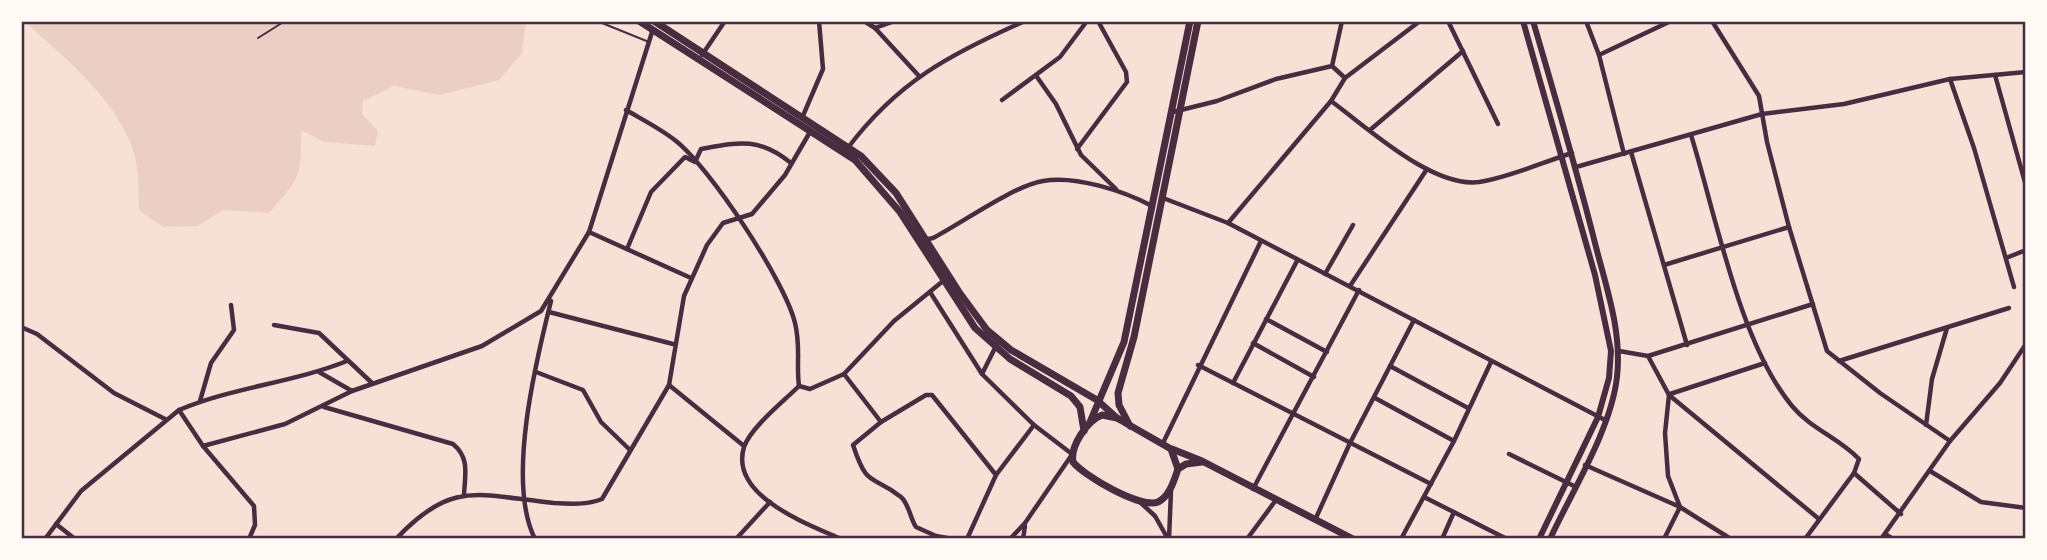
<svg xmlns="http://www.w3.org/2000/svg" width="2047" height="560" font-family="Figtree,sans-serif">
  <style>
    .green { fill: #ebcfc5 }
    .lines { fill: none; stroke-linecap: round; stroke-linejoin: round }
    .service { stroke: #4a2c40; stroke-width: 2 }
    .minor { stroke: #4a2c40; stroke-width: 4.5 }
    .primary { stroke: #4a2c40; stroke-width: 6 }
    .trunk { stroke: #4a2c40; stroke-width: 7 }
    .neatline { fill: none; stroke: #4a2c40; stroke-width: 2.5 }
  </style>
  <rect width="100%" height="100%" fill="#f7e1d7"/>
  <path class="green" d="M 24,21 L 526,21 L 522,53 L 499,80 L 439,95 L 394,86 L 363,101 L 362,114 L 378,131 L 375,146 L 324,142 L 301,130 C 302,177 299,179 269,213 L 223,210 L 198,226 L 163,227 L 139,210 C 138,193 139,173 135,156 C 120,102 64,57 24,21 Z"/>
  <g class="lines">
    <g class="service">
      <polyline points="597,21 649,42"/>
      <polyline points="258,38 285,21"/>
    </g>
    <g class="minor">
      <polyline points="864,21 875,28 919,76"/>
      <polyline points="1342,21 1332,66 1345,78"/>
      <polyline points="1448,21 1498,124"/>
      <polyline points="1586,21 1599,55 1624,154"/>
      <polyline points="1712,21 1759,96 1767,142 1789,227 1827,351 1880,393 1950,441 2000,383 2026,344"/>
      <polyline points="875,28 895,21"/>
      <polyline points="702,55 725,21"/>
      <polyline points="1599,55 1671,21"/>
      <polyline points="1995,75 2026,186"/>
      <polyline points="1037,77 1056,104 1081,155 1116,189"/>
      <polyline points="1950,79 1974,148 2014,287"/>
      <polyline points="1002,100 1060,57 1087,21"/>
      <path d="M 1331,101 C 1368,128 1432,188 1479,182 C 1510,177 1541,163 1572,153"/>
      <path d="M 626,110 C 643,120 661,129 676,141 C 710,168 785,281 795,323 C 801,347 796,364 799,386 C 784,401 751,427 744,447 C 729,496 808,524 841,539"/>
      <polyline points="1173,112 1217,101 1276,79 1332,66"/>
      <polyline points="802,118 823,69 819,21"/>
      <polyline points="1370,130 1463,51"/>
      <path d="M 1691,135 C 1716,215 1739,342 1792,406 C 1811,429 1839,438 1859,459 L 1854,473 L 1805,539"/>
      <path d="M 847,149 C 897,82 950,54 1025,21"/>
      <polyline points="1077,149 1127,82 1126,72 1098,21"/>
      <polyline points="1631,152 1687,345"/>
      <polyline points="1576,167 1762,114 1844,104 1950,79 2026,72"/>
      <polyline points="1163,198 1228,223 1605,420"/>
      <polyline points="1228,223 1331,101 1345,78 1420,21"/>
      <polyline points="589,232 691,278"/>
      <path d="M 924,240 L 933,238 C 962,223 1013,186 1043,181 C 1075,175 1124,191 1152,206"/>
      <path d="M 627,249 L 651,192 L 685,157 L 695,162 L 701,149 C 739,142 759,137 791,163"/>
      <polyline points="2006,258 2026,250"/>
      <polyline points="1664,265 1789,227"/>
      <polyline points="1325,274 1353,225"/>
      <polyline points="1350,286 1427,169"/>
      <polyline points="930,292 982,374 1034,425 1072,454"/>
      <polyline points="549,312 673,344"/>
      <polyline points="1266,319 1327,352"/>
      <polyline points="274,325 319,333 372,383"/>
      <polyline points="21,327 37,334 114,393 165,419"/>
      <polyline points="1253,343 1314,377"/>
      <polyline points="1619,351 1648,356 1813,304"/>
      <polyline points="1648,356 1669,395 1665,433 1668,476 1680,507 1664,539"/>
      <polyline points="1839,361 2009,308"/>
      <polyline points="1198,365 1431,484"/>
      <polyline points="1390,366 1468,408"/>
      <polyline points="319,372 352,391"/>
      <polyline points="536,372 583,390 601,422 629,449"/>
      <polyline points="844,374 881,422"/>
      <polyline points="982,374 997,344"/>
      <polyline points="1233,383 1297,261"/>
      <polyline points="669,385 744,446"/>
      <polyline points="799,386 810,389 844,374 894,321 943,281"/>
      <polyline points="1670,394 1765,363"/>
      <polyline points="1669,395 1819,519"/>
      <polyline points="1375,398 1454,441"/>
      <polyline points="200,401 211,363 234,330 231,305"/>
      <path d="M 324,407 L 453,444 C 470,458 465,474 464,495"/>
      <path d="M 179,410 C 233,387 292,383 347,361"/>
      <polyline points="1926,425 1932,379 1947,328"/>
      <polyline points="1163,443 1261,241"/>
      <polyline points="203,446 285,424 352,391 482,346 541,311 589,232 653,29"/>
      <polyline points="1509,454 1574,486"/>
      <polyline points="1585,465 1680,507 1731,539"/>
      <polyline points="1930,471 1981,502 2026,508"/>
      <polyline points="1854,473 1901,514"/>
      <polyline points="1253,489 1359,290"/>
      <polyline points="1424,497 1507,539"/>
      <polyline points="1141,503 1155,516 1168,539"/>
      <polyline points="1315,520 1350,443 1414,320"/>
      <polyline points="56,524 75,539"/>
      <polyline points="1885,534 1893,539"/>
      <polyline points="45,539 81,491 179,410 203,446 254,506 255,525 249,539"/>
      <path d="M 396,539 C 453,478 480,496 554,503 C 569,504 588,505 602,499 L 669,385 L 684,296 L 707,245 L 723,223 L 752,214 L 785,175 L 810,132"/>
      <path d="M 535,539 C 506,482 536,361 551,301"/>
      <polyline points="736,539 770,502"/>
      <path d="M 953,539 L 936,536 L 916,527 C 910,518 909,504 901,497 C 871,473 868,490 853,445 L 881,422 L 926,395 L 932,395 L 996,475"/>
      <polyline points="967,539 996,475 1034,425"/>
      <polyline points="1010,539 1025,523 1071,456"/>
      <polyline points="1023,539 1025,526"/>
      <polyline points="1169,539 1171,491"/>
      <polyline points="1247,539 1276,500"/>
      <polyline points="1401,539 1454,441 1491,362"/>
      <polyline points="1442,539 1454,512"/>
      <polyline points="1881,539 1950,441"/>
    </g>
    <g class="primary">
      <polyline points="1523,21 1595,275 1611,351 1609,378 1598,417 1539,539"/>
      <path d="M 1533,21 C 1555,96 1577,171 1596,247 C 1607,290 1622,332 1617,377 C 1611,430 1572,491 1550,539"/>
    </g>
    <g class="trunk">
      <polyline points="639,21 855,160 900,212 975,328 1010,359 1071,396 1080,407 1084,431"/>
      <polyline points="654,21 861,156 896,193 959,292 987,330 1011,350 1097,400 1117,418"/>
      <path d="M 1102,415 L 1117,418 L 1171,449 L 1178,469 C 1174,480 1170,496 1158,502 C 1141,509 1084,476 1073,462 C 1070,446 1087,421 1102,415 Z"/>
      <polyline points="1090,422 1124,342 1190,21"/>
      <polyline points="1130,426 1119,405 1118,393 1134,337 1198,21"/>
      <polyline points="1172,449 1202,461 1353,539"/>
      <polyline points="1178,469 1186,464 1202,462"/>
    </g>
  </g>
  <rect width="2047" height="560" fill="none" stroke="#fffaf5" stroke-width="46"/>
  <rect x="23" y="23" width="2001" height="514" class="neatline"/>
</svg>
